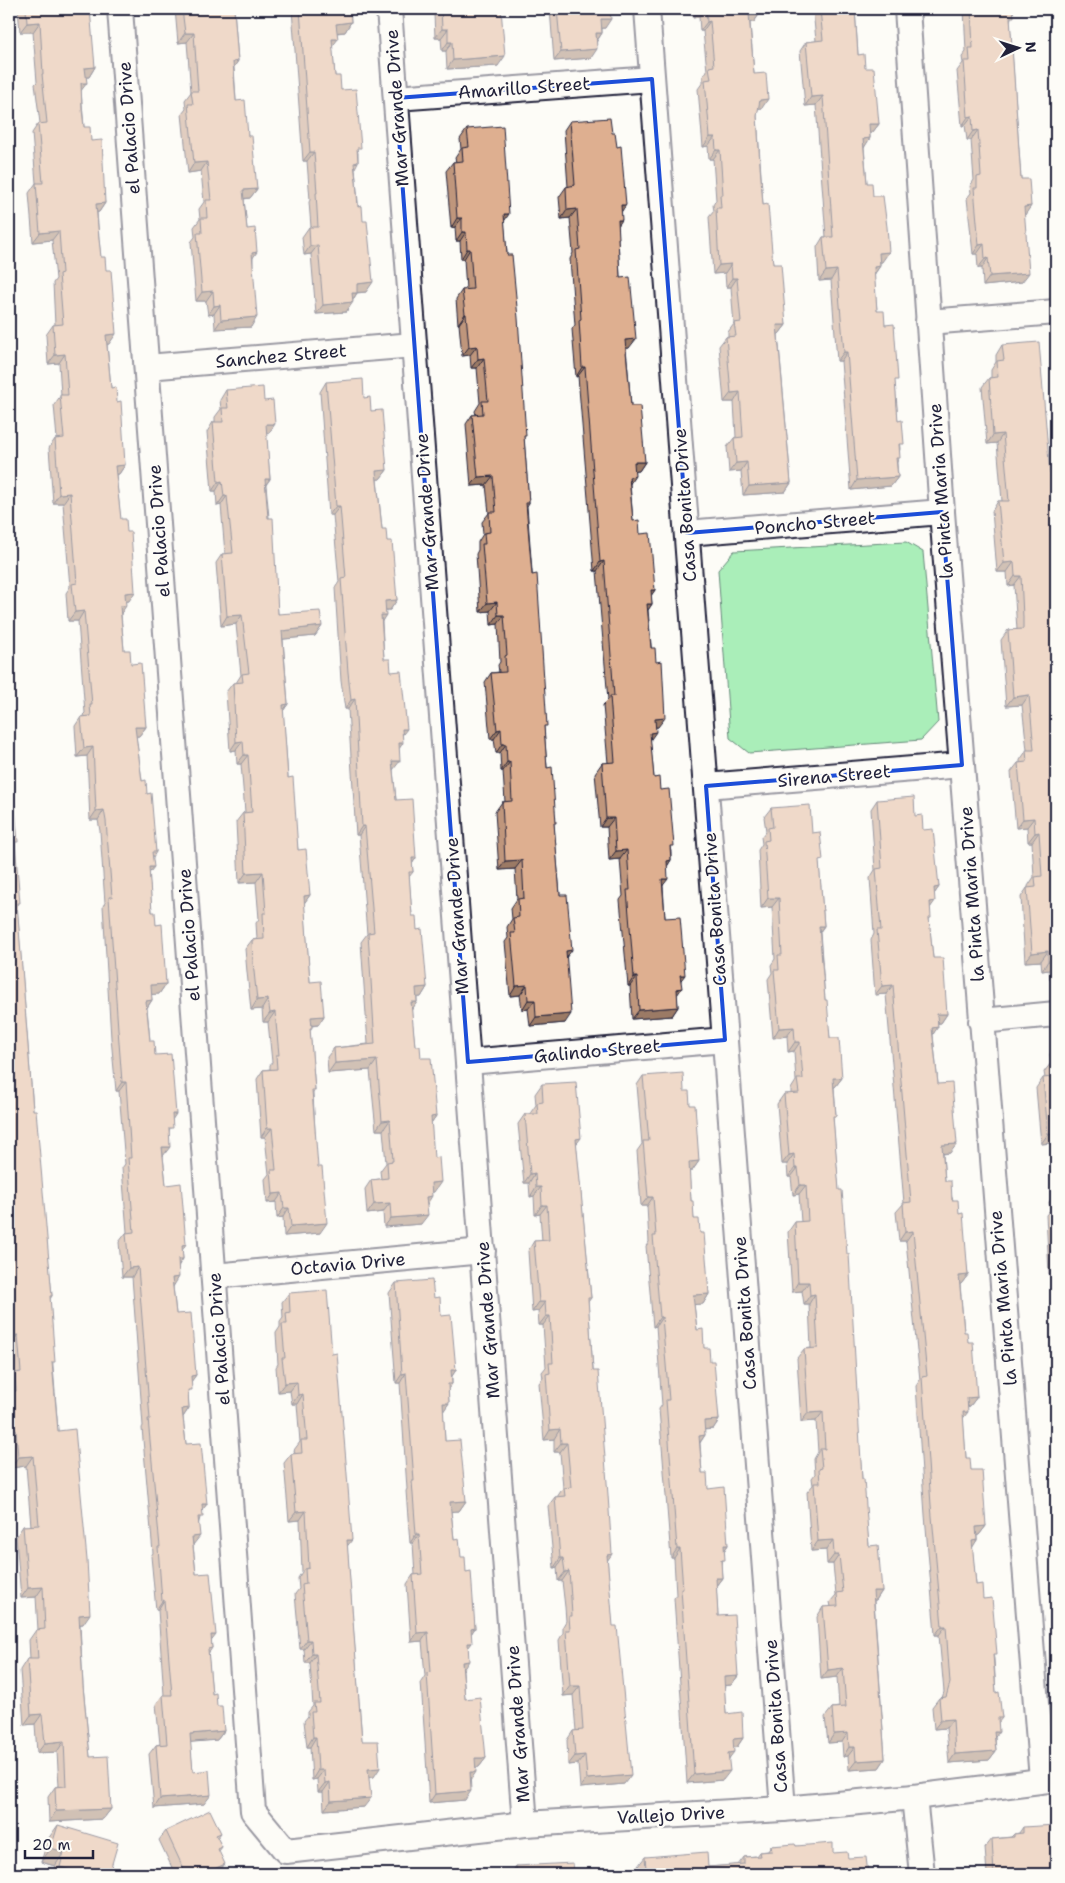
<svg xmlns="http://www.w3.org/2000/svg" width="1065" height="1883" font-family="'Shantell Sans',sans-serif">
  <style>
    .green { fill: #aaeeb9; stroke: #66887a }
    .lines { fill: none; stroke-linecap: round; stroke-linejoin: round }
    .minor-casing { stroke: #22223b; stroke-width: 28 }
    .minor { stroke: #fdfcf7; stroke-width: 24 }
    .wall { fill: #bf967c; stroke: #22223b }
    .shaded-wall { fill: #9b7a65; stroke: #22223b }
    .building { fill: #deaf90; stroke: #22223b }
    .marked { fill: none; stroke: #1d4ed8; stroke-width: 4; stroke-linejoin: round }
    .labels { text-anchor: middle; stroke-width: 4.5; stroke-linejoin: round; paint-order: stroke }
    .street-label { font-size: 18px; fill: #22223b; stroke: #fdfcf7 }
  </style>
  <rect width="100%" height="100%" fill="#fdfcf7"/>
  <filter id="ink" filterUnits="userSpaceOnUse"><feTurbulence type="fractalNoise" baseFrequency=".02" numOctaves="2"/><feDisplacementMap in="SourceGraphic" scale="10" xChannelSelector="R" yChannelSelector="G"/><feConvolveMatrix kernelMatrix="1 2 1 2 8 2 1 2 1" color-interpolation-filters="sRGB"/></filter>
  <g filter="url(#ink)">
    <polygon class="green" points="906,542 923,552 938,722 921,740 749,753 730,738 718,570 734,551"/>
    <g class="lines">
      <g class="minor-casing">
        <g id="minor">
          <polyline points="120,9 253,1811 286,1851 525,1824 783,1809 914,1797 1056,1779"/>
          <polyline points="389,9 525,1824"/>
          <polyline points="647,9 783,1809"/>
          <polyline points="907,9 942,512 1042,1780"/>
          <polyline points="396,98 652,79"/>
          <polyline points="928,322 1056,312"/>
          <polyline points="147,367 414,345"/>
          <polyline points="687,533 942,512"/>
          <polyline points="706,786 962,765"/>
          <polyline points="981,1021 1056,1014"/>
          <polyline points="468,1062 725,1040"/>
          <polyline points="214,1276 483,1251"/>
          <polyline points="914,1797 922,1874"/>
        </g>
      </g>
      <use href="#minor" class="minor"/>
    </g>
    <g class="wall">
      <polygon points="18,9 80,9 95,67 89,77 86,77 81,91 84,127 91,141 105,203 99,212 97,212 99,239 109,344 107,344 111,388 117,402 125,465 119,474 116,474 129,601 126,601 121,614 124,650 131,664 146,727 139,736 136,736 142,781 147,794 156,852 153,857 149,874 152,912 156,925 166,984 159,994 151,994 152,1000 147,1008 150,1041 155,1055 172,1120 163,1156 166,1185 182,1250 183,1259 179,1265 173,1286 176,1314 196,1375 191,1381 188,1395 189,1408 183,1417 186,1444 207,1504 202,1510 193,1545 196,1574 211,1641 212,1648 208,1654 212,1694 217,1706 224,1731 217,1740 190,1742 193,1772 204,1804 154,1808 149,1754 156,1745 160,1744 156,1704 163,1695 164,1695 158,1610 156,1610 151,1556 153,1553 142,1428 143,1426 132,1277 122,1277 119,1242 126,1233 127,1232 122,1168 125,1164 119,1091 116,1091 111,1038 103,906 105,903 100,831 98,820 90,820 87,756 77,757 75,726 81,717 84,717 83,715 85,713 78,621 68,621 66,593 70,587 63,503 53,503 49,448 55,439 57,439 54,405 61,395 59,363 48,364 46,335 53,325 55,325 53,283 56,279 52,240 33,242 29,193 36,183 32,133 38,124 40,123 35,84 37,82 33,32 20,32"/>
      <polygon points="175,9 234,9 238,61 234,67 236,101 248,136 257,189 250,198 244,199 247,229 253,258 251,327 215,329 214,314 208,315 206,301 196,301 191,242 195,237 194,227 200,219 199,209 204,202 201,171 188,173 182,114 186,109 185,100 191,92 187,42 178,43"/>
      <polygon points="292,9 350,9 351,22 345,32 337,33 332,46 335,76 341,90 358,153 358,162 355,168 366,292 357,293 346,312 316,314 311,254 304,255 302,237 309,227 311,227 309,202 310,200 307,161 303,161"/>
      <polygon points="438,9 501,9 498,66 447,69 446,51 442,51 441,38 435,38 434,14"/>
      <polygon points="550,9 610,9 605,28 602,28 602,33 597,41 591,58 554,61"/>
      <polygon points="693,9 760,9 760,13 754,22 750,22 754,74 762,108 758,108 757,116 763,205 773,264 786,325 779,334 778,334 791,483 785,492 743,495 741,471 729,472 727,447 734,438 736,437 734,402 724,402 719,346 726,337 728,336 728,332 734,324 733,313 731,287 726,287 725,273 713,274 709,217 714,211 713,205 716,200 713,159 709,159 708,146 703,147 698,89 703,82 703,76 707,71 703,31 700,31 699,17 693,18"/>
      <polygon points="813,9 855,9 858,55 865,68 879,124 872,133 870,133 870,138 864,147 867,183 873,196 882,262 880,262 880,266 874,275 877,311 885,325 895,385 900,449 897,463 898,477 891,486 851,490 841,361 837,361 831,280 819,281 817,247 823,237 826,237 816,105 805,106 800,51 806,42 816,41"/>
      <polygon points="964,9 1013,9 1010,22 1021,179 1031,206 1024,215 1022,282 983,286 982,268 978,268 977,254 973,254 967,198 971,193 970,186 974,180 971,140 967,140 965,125 962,126 957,71 963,63 962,57 966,52"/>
      <polygon points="570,121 612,133 621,211 618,225 618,240 620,278 629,348 626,348 631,406 645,462 639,471 635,471 630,484 633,521 640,534 655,590 651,595 652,604 648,610 658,727 655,727 650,740 654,778 660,790 671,852 671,860 667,866 663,886 665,918 681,981 677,995 678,1007 672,1016 632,1019 630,986 628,986 620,900 623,896 620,859 609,860 607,827 600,827 595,773 602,763 608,763 603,705 608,700 597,571 594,571 578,376 576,377 572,329 575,325 570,259 573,253 570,218 561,219 559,197 566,187 568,187 564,130"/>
      <polygon points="467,129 504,221 524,439 529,503 527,506 547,768 554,826 560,895 566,957 565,1023 530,1026 528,1009 522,1010 520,995 510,996 505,942 508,938 507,927 512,919 511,908 517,899 515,869 499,870 495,812 502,802 505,802 503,771 501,771 500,753 496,753 494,739 490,739 485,682 491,673 499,672 498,665 500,662 498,624 491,625 490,611 480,612 476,554 478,550 478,542 483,534 482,522 489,513 486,485 471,486 466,424 472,415 476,415 475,411 480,403 477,368 471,368 470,355 462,356 459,324 458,324 456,299 462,290 466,290 464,259 461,259 460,241 456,241 455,227 451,228 446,171 453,162 456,162 455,158 461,149 460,139"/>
      <polygon points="1002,345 1053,526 1056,580 1056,979 1050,980 1049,970 1042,971 1041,961 1025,962 1021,897 1027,888 1028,888 1028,886 1034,877 1032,842 1028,842 1027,827 1016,828 1011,772 1018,763 1020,763 1020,760 1027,750 1022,705 1006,706 1001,640 1008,630 1017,630 1014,585 1008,586 1007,572 997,572 992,511 998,501 1002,501 997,443 987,444 982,387 989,378 991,378 991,370 996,362 996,355"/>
      <polygon points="326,382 364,398 371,411 387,470 380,479 377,479 382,529 387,541 397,600 390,610 386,610 382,622 384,659 391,672 402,736 393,770 396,800 416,858 412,864 413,872 409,877 412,916 417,930 427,987 421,997 417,997 417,1002 411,1010 415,1046 421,1058 436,1116 431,1123 434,1192 432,1192 427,1204 421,1224 384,1227 383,1212 367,1214 365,1189 371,1180 381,1179 380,1171 386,1163 383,1130 376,1130 370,1070 328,1073 327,1057 334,1048 368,1044 361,942 367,934 359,835 356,835 348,709 345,709 341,681 335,588 339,582 333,515 329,515 320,392"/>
      <polygon points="226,390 264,401 269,433 266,433 270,479 266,485 278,614 322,626 315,636 283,639 288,704 283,711 288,778 298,850 310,895 304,903 310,982 324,1016 318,1025 312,1026 310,1031 315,1090 313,1093 320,1233 284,1236 283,1217 277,1218 276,1202 267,1203 265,1179 269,1174 265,1137 261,1137 257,1079 263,1070 270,1069 270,1065 272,1062 268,1022 263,1022 262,1009 251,1010 247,972 245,949 252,940 257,939 256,923 259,919 256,882 239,883 236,822 243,813 245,812 241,764 237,764 236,750 230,751 226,692 233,683 236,683 241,675 236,624 221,626 216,563 222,554 225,554 221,505 217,506 216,491 212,491 207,432 213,422 215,422 215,417 221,409 220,400"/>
      <polygon points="9,786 15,845 17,907 33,1110 52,1296 50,1299 53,1366 58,1431 83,1624 80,1624 83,1686 90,1757 111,1809 103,1819 49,1822 48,1797 55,1787 59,1786 57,1752 37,1753 35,1724 24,1725 20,1670 27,1659 30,1659 29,1640 36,1630 38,1630 36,1597 21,1598 16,1537 23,1526 31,1526 26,1466 11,1468 9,1441 9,1382 13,1375 10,1345 9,1345"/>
      <polygon points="877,800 915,816 923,830 939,887 934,894 930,907 929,921 933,958 947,1014 941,1023 938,1023 933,1035 938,1084 950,1153 943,1154 945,1181 959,1214 968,1275 961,1284 960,1284 964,1332 968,1342 977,1397 970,1406 967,1407 963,1419 966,1458 971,1470 986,1526 979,1535 977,1535 977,1540 972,1547 976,1585 983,1599 994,1659 996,1693 1002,1718 998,1723 995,1737 996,1751 989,1760 949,1763 946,1728 934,1729 932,1707 939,1698 942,1698 944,1692 939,1635 935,1635 925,1515 916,1386 920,1380 906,1241 899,1241 896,1212 904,1203 886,994 875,995 871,940 874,934 870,878 875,870 871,809"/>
      <polygon points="771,808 812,833 819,865 824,926 820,932 825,1000 830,1038 842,1078 835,1087 834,1087 836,1116 833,1119 862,1479 869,1546 882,1591 876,1600 874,1600 885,1759 879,1768 849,1770 848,1756 843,1757 842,1742 828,1743 825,1717 832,1708 839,1707 837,1677 821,1679 817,1617 823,1607 831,1607 830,1602 836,1595 833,1564 827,1564 826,1550 811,1551 807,1492 813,1485 812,1478 815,1474 814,1459 818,1452 816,1421 801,1422 797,1358 804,1349 811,1348 809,1304 804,1304 802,1291 792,1292 788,1232 795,1222 801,1222 799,1194 793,1195 791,1177 788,1177 787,1164 782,1164 777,1104 784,1094 791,1094 791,1089 796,1081 794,1051 788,1052 787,1036 773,1038 768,979 772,973 771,965 775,959 772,907 761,908 758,850 762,844 761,837 766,831 764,817"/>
      <polygon points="1056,1045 1056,1274 1049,1274 1046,1215 1050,1210 1049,1202 1053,1197 1052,1183 1055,1178 1052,1143 1041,1144 1036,1088 1043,1078 1045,1078 1044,1072 1051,1063 1050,1054"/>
      <polygon points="643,1076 684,1091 690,1105 699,1161 692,1171 689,1171 691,1201 694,1219 700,1233 709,1294 703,1304 694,1304 697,1330 704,1348 710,1361 719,1420 713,1429 704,1430 705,1435 700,1443 702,1473 708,1489 728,1545 724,1551 721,1565 722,1578 716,1586 718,1616 738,1676 731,1685 724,1686 726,1714 743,1738 737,1747 734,1747 729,1759 723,1780 687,1783 674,1598 676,1595 674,1558 671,1558 659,1409 662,1405 656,1326 653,1327 646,1246 649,1242 647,1206 641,1206 637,1151 642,1144 637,1085"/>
      <polygon points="542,1084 576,1144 591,1298 588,1302 624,1784 580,1788 578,1764 568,1765 567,1740 573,1731 576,1731 573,1695 563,1696 559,1640 563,1633 563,1626 566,1621 565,1607 562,1581 558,1581 557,1567 554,1568 548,1506 555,1497 557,1497 563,1488 560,1452 554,1452 554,1439 544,1440 539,1383 543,1378 542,1372 546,1367 543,1325 539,1325 538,1311 532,1312 528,1251 534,1241 542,1241 540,1214 535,1215 534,1196 530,1197 529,1183 524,1183 518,1124 525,1114 531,1114 531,1112 536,1105 535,1094"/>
      <polygon points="396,1283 434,1298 441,1316 456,1370 452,1376 452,1384 448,1389 449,1403 443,1411 445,1441 466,1501 459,1511 451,1511 454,1539 466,1572 475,1628 471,1634 463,1670 465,1699 486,1758 479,1767 476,1767 470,1780 465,1800 429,1803 421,1682 425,1676 422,1641 411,1642 407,1584 413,1575 415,1575 413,1543 410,1543 406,1491 407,1489 400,1383 396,1383 389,1293"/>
      <polygon points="289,1293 347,1546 362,1741 374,1777 369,1777 364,1807 324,1810 323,1792 318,1792 317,1779 312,1780 310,1747 307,1747 304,1721 308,1716 308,1712 313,1706 310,1663 305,1663 304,1649 300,1649 295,1594 299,1589 298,1578 302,1572 300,1520 289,1521 284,1463 291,1454 295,1454 294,1450 300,1442 297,1404 292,1404 290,1391 278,1392 276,1367 278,1364 276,1333 280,1327 280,1322 283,1318 282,1302"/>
      <polygon points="58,1825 109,1874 52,1874 55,1866 41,1862 48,1839"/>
      <polygon points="1023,1827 1056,1874 987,1874 985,1848 992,1839 1011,1837 1014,1834 1019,1833"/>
      <polygon points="166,1831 221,1833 217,1838 222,1847 219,1851 218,1873 216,1874 175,1874 159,1840"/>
      <polygon points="771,1846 796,1846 833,1853 848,1858 628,1874 632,1869 638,1868 638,1866 645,1857 708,1867 738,1865 744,1857 756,1856 759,1852 768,1851"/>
      <polygon points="516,1866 574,1873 589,1874 511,1874"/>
    </g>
    <g class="shaded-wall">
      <polygon points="700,9 705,9 699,17 693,18"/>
      <polygon points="760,13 754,22 743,23 749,14"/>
      <polygon points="601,19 611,19 605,28 595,29"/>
      <polygon points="710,21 703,31 700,31 707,22"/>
      <polygon points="40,22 33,32 20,32 27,23"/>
      <polygon points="351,22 345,32 330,33 336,24"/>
      <polygon points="442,29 448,29 441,38 435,38"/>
      <polygon points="185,33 194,33 187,42 178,43"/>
      <polygon points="596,33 602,33 596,42"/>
      <polygon points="332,39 338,39 331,48"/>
      <polygon points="448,42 452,42 446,51 442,51"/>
      <polygon points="597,49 591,58 554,61 561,52"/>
      <polygon points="505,56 498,66 447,69 453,60"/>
      <polygon points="238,61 231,71 233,62"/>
      <polygon points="95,67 89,77 79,77 85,68"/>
      <polygon points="81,83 87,83 80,92"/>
      <polygon points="823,96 816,105 805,106 811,97"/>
      <polygon points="768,99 762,108 753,109 760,100"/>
      <polygon points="972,116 965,125 962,126 968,117"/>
      <polygon points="869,124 879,124 872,133 863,134"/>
      <polygon points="978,130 971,140 967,140 973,131"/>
      <polygon points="710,137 715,137 708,146 703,147"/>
      <polygon points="870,138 864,148 863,139"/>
      <polygon points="716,150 720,150 713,159 709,159"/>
      <polygon points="310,152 314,152 307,161 303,161"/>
      <polygon points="207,162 201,171 188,173 194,163"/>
      <polygon points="257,189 250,198 237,199 243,190"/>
      <polygon points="105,203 99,212 90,213 96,204"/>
      <polygon points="621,205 626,205 620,214"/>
      <polygon points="1031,206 1025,215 1017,216 1024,207"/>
      <polygon points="577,209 570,218 561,219 567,210"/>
      <polygon points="504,214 509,214 503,223"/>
      <polygon points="457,218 462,218 455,227 451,228"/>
      <polygon points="618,220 622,220 616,229"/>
      <polygon points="59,231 52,240 33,242 40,233"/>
      <polygon points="462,232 466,232 460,241 456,241"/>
      <polygon points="984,244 977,254 973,254 979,245"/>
      <polygon points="318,245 311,254 304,255 310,246"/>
      <polygon points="467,249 470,249 464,259 461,259"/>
      <polygon points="257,252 250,262 252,253"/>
      <polygon points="889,252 882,262 872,262 879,253"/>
      <polygon points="988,258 982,268 978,268 985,259"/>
      <polygon points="731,264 725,273 713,274 719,265"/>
      <polygon points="880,266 873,276 874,267"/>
      <polygon points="837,270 831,280 819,281 826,271"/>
      <polygon points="1029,273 1022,282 983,286 990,276"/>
      <polygon points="732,278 737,278 731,287 726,287"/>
      <polygon points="373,282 366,292 350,293 357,284"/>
      <polygon points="213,291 206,301 196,301 202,292"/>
      <polygon points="352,293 357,293 351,302"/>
      <polygon points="353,302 346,312 316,314 323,305"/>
      <polygon points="220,305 214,314 208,315 214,306"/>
      <polygon points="465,314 466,314 459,324 458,324"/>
      <polygon points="257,317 251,327 215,329 221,320"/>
      <polygon points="777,325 786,325 779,334 771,335"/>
      <polygon points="116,334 109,344 99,345 106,335"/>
      <polygon points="636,339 629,348 619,349 625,340"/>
      <polygon points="477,346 470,355 462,356 469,347"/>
      <polygon points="844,352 847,352 841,361 837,361"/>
      <polygon points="65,354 59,363 48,364 55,355"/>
      <polygon points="484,358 477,368 471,368 478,359"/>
      <polygon points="582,367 585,367 578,376 576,377"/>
      <polygon points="740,392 734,402 724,402 731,393"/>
      <polygon points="266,424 275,424 269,433 259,434"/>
      <polygon points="1003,434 997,443 987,444 993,435"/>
      <polygon points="634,462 645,462 639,471 628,472"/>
      <polygon points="747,462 741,471 729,472 736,463"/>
      <polygon points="125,465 119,474 109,475 115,466"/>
      <polygon points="387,470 380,479 369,480 376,471"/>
      <polygon points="493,476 486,485 471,486 478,477"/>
      <polygon points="635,476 629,485 629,477"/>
      <polygon points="898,477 891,486 851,490 857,480"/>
      <polygon points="265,479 270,479 263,488"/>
      <polygon points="222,481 216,491 212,491 218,482"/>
      <polygon points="791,483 785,492 743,495 749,486"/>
      <polygon points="70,493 63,503 53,503 59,494"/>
      <polygon points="224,496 227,496 221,505 217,506"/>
      <polygon points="336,506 340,506 333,515 329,515"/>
      <polygon points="604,561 597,571 594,571 600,562"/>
      <polygon points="1014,562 1007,572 997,572 1004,563"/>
      <polygon points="1015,576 1021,576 1014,585 1008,586"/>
      <polygon points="651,590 655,590 649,599"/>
      <polygon points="135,592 129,601 118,602 125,593"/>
      <polygon points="397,600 390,610 379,610 385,601"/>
      <polygon points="497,602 490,611 480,612 487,603"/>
      <polygon points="647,604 652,604 646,613"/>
      <polygon points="120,606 126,606 120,615"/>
      <polygon points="84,611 78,621 68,621 75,612"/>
      <polygon points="242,615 236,624 221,626 227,616"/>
      <polygon points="381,615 386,615 380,624"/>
      <polygon points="498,615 504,615 498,624 491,625"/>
      <polygon points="322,626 315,636 275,640 282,631"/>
      <polygon points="1029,695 1022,705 1006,706 1013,697"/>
      <polygon points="355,699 348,709 345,709 351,700"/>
      <polygon points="288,704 281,714 283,705"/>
      <polygon points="665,718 658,727 648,728 655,719"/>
      <polygon points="135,727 146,727 139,736 129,737"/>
      <polygon points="402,729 407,729 400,738"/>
      <polygon points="501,729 494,739 490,739 497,730"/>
      <polygon points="656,732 649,742 650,733"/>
      <polygon points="243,741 236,750 230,751 236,742"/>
      <polygon points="399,743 403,743 397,752"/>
      <polygon points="502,744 506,744 500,753 496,753"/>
      <polygon points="93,747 87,756 77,757 84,748"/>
      <polygon points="244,755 248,755 241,764 237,764"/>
      <polygon points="392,761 400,761 393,770"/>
      <polygon points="507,762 510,762 503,771 501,771"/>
      <polygon points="104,810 98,820 90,820 96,811"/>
      <polygon points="606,818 614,818 607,827 600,827"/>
      <polygon points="1034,818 1027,827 1016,828 1023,819"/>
      <polygon points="362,826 365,826 359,835 356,835"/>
      <polygon points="1039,832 1032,842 1028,842 1035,833"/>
      <polygon points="627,850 620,859 609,860 616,851"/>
      <polygon points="412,858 416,858 410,867"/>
      <polygon points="522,860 515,869 499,870 505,861"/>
      <polygon points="671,860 665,870 667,861"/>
      <polygon points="149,867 154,867 147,876"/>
      <polygon points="263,872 256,882 239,883 246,873"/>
      <polygon points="662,879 668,879 661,888"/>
      <polygon points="939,887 932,897 934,888"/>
      <polygon points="310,895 303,905 304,896"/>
      <polygon points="768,898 779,898 772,907 761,908"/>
      <polygon points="935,901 928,911 930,902"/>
      <polygon points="819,926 824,926 817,935"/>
      <polygon points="572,950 565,959 566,951"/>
      <polygon points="1048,951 1041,961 1025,962 1032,953"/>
      <polygon points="1048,961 1055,961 1049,970 1042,971"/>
      <polygon points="1056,970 1056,979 1050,980"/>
      <polygon points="680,975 685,975 678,984"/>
      <polygon points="634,977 637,977 630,986 628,986"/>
      <polygon points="166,984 159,994 144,995 151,985"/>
      <polygon points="527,985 520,995 510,996 516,986"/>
      <polygon points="893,985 886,994 875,995 882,986"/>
      <polygon points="427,987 421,997 409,998 416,988"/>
      <polygon points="682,988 675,998 677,989"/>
      <polygon points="268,999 262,1009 251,1010 257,1000"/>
      <polygon points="152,1000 145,1010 146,1001"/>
      <polygon points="528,1000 535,1000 528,1009 522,1010"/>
      <polygon points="411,1002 417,1002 411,1011"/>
      <polygon points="678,1007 672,1016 632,1019 639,1010"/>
      <polygon points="275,1012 268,1022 263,1022 270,1013"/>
      <polygon points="571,1014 565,1023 530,1026 536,1017"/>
      <polygon points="937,1014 947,1014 941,1023 930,1024"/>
      <polygon points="324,1016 318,1025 305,1026 311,1017"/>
      <polygon points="794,1027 787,1036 773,1038 779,1028"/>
      <polygon points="938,1027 931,1037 932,1028"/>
      <polygon points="795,1042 800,1042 794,1051 788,1052"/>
      <polygon points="377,1060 370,1070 328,1073 335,1063"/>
      <polygon points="833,1078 842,1078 835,1087 826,1088"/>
      <polygon points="122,1082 126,1082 119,1091 116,1091"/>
      <polygon points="172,1114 176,1114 170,1123"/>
      <polygon points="436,1116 429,1126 431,1117"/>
      <polygon points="390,1120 383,1130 376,1130 382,1121"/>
      <polygon points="267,1128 272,1128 265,1137 261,1137"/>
      <polygon points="1048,1134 1056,1134 1056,1137 1052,1143 1041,1144"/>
      <polygon points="581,1138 574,1147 576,1139"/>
      <polygon points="957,1144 950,1153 936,1154 942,1145"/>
      <polygon points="162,1147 170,1147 163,1156"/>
      <polygon points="794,1154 787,1164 782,1164 789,1155"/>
      <polygon points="699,1161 692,1171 682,1171 689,1162"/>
      <polygon points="795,1168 798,1168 791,1177 788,1177"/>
      <polygon points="535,1173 529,1183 524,1183 530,1174"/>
      <polygon points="441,1182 434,1192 425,1192 431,1183"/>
      <polygon points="800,1185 806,1185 799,1194 793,1195"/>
      <polygon points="536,1187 541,1187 534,1196 530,1197"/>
      <polygon points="282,1193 276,1202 267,1203 273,1194"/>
      <polygon points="432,1196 426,1206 426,1197"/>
      <polygon points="648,1197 653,1197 647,1206 641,1206"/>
      <polygon points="390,1203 383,1212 367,1214 374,1204"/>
      <polygon points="542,1205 547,1205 540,1214 535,1215"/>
      <polygon points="284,1208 289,1208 283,1217 277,1218"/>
      <polygon points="428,1215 421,1224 384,1227 391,1218"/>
      <polygon points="327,1223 320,1233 284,1236 291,1226"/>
      <polygon points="913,1231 906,1241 899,1241 905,1232"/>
      <polygon points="186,1244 180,1254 182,1245"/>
      <polygon points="178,1259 183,1259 176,1268"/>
      <polygon points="1056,1265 1056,1274 1049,1274"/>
      <polygon points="138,1267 132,1277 122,1277 129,1268"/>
      <polygon points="968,1275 961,1284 952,1285 959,1276"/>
      <polygon points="179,1277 173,1287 172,1278"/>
      <polygon points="798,1282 809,1282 802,1291 792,1292"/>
      <polygon points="709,1294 703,1304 687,1305 693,1295"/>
      <polygon points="815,1294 809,1304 804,1304 810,1295"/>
      <polygon points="539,1302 545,1302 538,1311 532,1312"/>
      <polygon points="546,1316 550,1316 543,1325 539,1325"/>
      <polygon points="660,1317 662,1317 656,1326 653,1327"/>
      <polygon points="18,1335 10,1345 9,1345 9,1336"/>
      <polygon points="451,1370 456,1370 450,1379"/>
      <polygon points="406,1373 400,1383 396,1383 402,1374"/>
      <polygon points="196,1375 189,1385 191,1376"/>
      <polygon points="297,1382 290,1391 278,1392 285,1383"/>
      <polygon points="303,1394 297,1404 292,1404 298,1395"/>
      <polygon points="977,1397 970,1406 960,1407 967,1398"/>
      <polygon points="443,1403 449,1403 443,1412"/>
      <polygon points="189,1408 183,1417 182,1409"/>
      <polygon points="823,1412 816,1421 801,1422 808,1413"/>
      <polygon points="963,1412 968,1412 961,1421"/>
      <polygon points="719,1420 713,1429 697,1430 704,1421"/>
      <polygon points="560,1429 554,1439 544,1440 550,1430"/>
      <polygon points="9,1430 16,1430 9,1440"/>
      <polygon points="705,1435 698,1445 699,1436"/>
      <polygon points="561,1443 567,1443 560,1452 554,1452"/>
      <polygon points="33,1456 26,1466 11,1468 18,1457"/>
      <polygon points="466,1501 459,1511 444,1512 450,1502"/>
      <polygon points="202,1504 207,1504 200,1513"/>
      <polygon points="306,1511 300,1520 289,1521 296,1512"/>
      <polygon points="986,1526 979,1535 970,1536 976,1527"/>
      <polygon points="416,1534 419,1534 413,1543 410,1543"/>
      <polygon points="200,1536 193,1545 192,1537"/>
      <polygon points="347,1540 352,1540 345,1549"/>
      <polygon points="833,1540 826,1550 811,1551 818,1541"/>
      <polygon points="977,1540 971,1550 972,1541"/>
      <polygon points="724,1545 728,1545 722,1554"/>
      <polygon points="677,1549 680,1549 674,1558 671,1558"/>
      <polygon points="612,1554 605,1564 607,1555"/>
      <polygon points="834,1555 839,1555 833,1564 827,1564"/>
      <polygon points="560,1558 563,1558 557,1567 554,1568"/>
      <polygon points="569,1571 562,1581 558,1581 565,1572"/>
      <polygon points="716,1578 722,1578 715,1587"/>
      <polygon points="43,1587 36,1597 21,1598 28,1588"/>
      <polygon points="873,1591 882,1591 876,1600 867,1600"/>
      <polygon points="164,1600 158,1610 156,1610 162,1601"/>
      <polygon points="90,1614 83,1624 72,1625 79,1615"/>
      <polygon points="942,1626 946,1626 939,1635 935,1635"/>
      <polygon points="475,1628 469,1637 471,1629"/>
      <polygon points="428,1632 422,1641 411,1642 417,1633"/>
      <polygon points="211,1635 216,1635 209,1644"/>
      <polygon points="307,1640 311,1640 304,1649 300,1649"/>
      <polygon points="468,1643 472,1643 465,1652"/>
      <polygon points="312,1654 316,1654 310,1663 305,1663"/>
      <polygon points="469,1661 463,1670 462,1662"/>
      <polygon points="843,1668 837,1677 821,1679 828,1670"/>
      <polygon points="738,1676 731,1685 717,1686 724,1677"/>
      <polygon points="570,1686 580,1686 573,1695 563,1696"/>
      <polygon points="42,1714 35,1724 24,1725 31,1715"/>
      <polygon points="953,1719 946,1728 934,1729 941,1720"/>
      <polygon points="224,1731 217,1740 183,1743 190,1734"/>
      <polygon points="994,1732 999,1732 992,1741"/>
      <polygon points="848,1733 842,1742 828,1743 834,1734"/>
      <polygon points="313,1737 316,1737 310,1747 307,1747"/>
      <polygon points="743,1738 737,1747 726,1748 733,1739"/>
      <polygon points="64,1741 57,1752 37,1753 45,1743"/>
      <polygon points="849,1747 855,1747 848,1756 843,1757"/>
      <polygon points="996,1751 989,1760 949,1763 955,1754"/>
      <polygon points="734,1752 727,1761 728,1753"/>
      <polygon points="585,1755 578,1764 568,1765 575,1756"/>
      <polygon points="475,1758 486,1758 479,1767 469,1768"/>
      <polygon points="885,1759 879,1768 849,1770 856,1761"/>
      <polygon points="380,1768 374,1777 362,1778 368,1769"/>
      <polygon points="318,1770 324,1770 317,1779 312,1780"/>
      <polygon points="730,1771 723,1780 687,1783 694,1774"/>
      <polygon points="470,1772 476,1772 470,1781"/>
      <polygon points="631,1775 624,1784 580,1788 587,1779"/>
      <polygon points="330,1782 323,1792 318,1792 325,1783"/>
      <polygon points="471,1791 465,1800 429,1803 435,1794"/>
      <polygon points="211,1795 204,1804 154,1808 160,1799"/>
      <polygon points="371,1798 364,1807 324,1810 331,1801"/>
      <polygon points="111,1809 103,1819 49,1822 56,1811"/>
      <polygon points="51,1848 64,1852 55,1866 41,1862"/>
      <polygon points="225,1864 218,1873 216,1874 203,1874"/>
      <polygon points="60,1867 86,1874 55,1874"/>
    </g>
    <g class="building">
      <polygon points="26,9 80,9 80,10 90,9 95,67 85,68 87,83 81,83 82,109 84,127 90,127 91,141 102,140 105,203 96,204 99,239 101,257 105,257 106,270 111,270 116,334 106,335 111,388 116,387 117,402 121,401 125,465 115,466 121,519 126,519 127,532 131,532 135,592 125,593 126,606 120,606 124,650 130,650 131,664 141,663 146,727 135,727 142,781 146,780 147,794 151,793 156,852 152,852 154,867 149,867 152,912 155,912 156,925 162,924 166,984 151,985 152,1000 146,1001 150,1041 154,1041 155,1055 171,1054 176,1114 172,1114 173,1128 169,1128 170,1147 162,1147 166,1185 181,1183 186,1244 182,1245 183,1259 178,1259 179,1277 172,1278 176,1314 191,1313 196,1375 191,1376 192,1390 188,1390 189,1408 182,1409 186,1444 201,1443 207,1504 202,1504 203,1517 198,1517 200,1536 192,1537 196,1574 210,1573 216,1635 211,1635 212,1648 208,1649 212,1694 216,1693 217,1706 222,1706 224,1731 190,1734 193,1772 209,1770 211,1795 160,1799 156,1745 167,1744 163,1695 172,1695 164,1600 162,1601 158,1547 160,1547 148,1419 150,1419 138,1267 129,1268 126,1233 134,1232 128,1158 131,1158 126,1082 122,1082 118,1029 109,897 112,897 106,821 104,810 96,811 93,747 84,748 81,717 91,716 90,705 92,705 84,611 75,612 72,584 77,583 70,493 59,494 55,439 64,438 60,395 68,395 65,354 55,355 53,325 63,324 59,274 62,273 59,231 40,233 36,183 43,183 38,124 47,123 42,74 43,74 40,22 27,23"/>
      <polygon points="182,9 234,9 238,61 233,62 236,101 245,100 248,136 252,136 257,189 243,190 247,229 255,228 257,252 252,253 257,317 221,320 220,305 214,306 213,291 202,292 197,233 202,233 201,218 207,218 206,200 211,200 207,162 194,163 188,104 193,104 191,91 198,91 194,33 185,33"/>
      <polygon points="300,9 350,9 351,22 336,24 338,39 332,39 335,76 340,76 341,90 356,89 361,148 357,148 358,162 354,163 356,181 358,207 362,206 363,221 367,221 373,282 357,284 357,293 352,293 353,302 323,305 318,245 310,246 309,227 318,227 316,193 317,193 314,152 310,152"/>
      <polygon points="441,9 501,9 505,56 453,60 452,42 448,42 448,29 442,29"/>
      <polygon points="557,9 610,9 611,19 601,19 602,33 596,33 597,49 561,52"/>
      <polygon points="706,9 760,9 760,13 749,14 754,74 766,73 768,99 760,100 757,116 760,165 763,205 768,204 773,264 781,264 786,325 777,325 791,483 749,486 747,462 736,463 734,438 743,437 740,392 731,393 726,337 736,336 734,323 741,322 737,278 732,278 731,264 719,265 716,208 721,208 720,195 723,195 720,150 716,150 715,137 710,137 705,80 711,79 709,67 714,66 710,21 707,22"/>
      <polygon points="820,9 855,9 858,55 864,54 865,68 874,68 879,124 869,124 870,138 863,139 867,183 872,183 873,196 883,196 887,227 889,252 879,253 880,266 874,267 877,311 884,311 885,325 894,324 898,380 895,380 898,421 902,420 904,444 899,444 900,458 896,458 898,477 857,480 847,352 844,352 837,270 826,271 823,237 833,237 823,96 811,97 806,42 823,40"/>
      <polygon points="971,9 1013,9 1014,17 1010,17 1021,179 1029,179 1031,206 1024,207 1029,273 990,276 988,258 985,259 984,244 979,245 974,188 977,188 977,177 981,176 978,130 973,131 972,116 968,117 964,61 970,61 969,48 973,48"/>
      <polygon points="610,118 612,133 615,133 617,147 621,146 626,205 621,205 622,220 618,220 619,238 618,238 620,278 630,277 636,339 625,340 631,406 640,406 645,462 634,462 635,476 629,477 633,521 639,520 640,534 650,533 655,590 651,590 652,604 647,604 651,648 655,648 656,662 662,661 665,718 655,719 656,732 650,733 654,778 659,777 660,790 669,789 674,846 670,846 671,860 667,861 668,879 662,879 665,918 680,917 685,975 680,975 682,988 677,989 678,1007 639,1010 637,977 634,977 627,890 630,890 627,850 616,851 614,818 606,818 602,763 615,762 610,696 614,696 604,561 600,562 585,367 582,367 579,320 581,319 576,250 580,249 577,209 567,210 566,187 575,185 570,121"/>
      <polygon points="503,126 509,214 504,214 507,255 512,255 518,318 526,436 524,436 529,503 526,503 532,575 537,574 547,726 544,726 547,768 552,767 556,823 554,823 560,895 567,895 572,950 566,951 571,1014 536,1017 535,1000 528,1000 527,985 516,986 511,933 515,933 513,918 519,917 518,899 524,898 522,860 505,861 502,802 512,801 510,762 507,762 506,744 502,744 501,729 497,730 491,673 506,672 505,656 507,655 504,615 498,615 497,602 487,603 482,544 485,544 484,533 490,532 489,512 496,512 493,476 478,477 472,415 483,414 482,401 488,401 484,358 478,359 477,346 469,347 466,314 465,314 462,290 473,289 470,249 467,249 466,232 462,232 462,218 457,218 453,162 463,161 462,148 469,147 467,129"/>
      <polygon points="1039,342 1050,474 1052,473 1055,522 1052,522 1056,580 1056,970 1055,961 1048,961 1048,951 1032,953 1027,888 1036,887 1035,877 1042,876 1039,832 1035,833 1034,818 1023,819 1018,763 1027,762 1026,750 1034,750 1029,695 1013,697 1008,630 1023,629 1023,617 1021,576 1015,576 1014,562 1004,563 998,501 1009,501 1003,434 993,435 989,378 998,377 997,361 1004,360 1002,345"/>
      <polygon points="363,379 364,398 370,397 371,411 382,410 387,470 376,471 382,529 386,529 387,541 392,541 397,600 385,601 386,615 381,615 384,659 390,659 391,672 401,671 407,729 402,729 403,743 399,743 400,761 392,761 396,800 412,799 416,858 412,858 413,872 409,872 412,916 416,916 417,930 422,929 427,987 416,988 417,1002 411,1002 415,1046 420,1046 421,1058 431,1058 436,1116 431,1117 434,1158 439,1157 441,1182 431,1183 432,1196 426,1197 428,1215 391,1218 390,1203 374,1204 371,1180 388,1178 387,1162 393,1161 390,1120 382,1121 377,1060 335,1063 334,1048 375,1044 368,933 374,932 365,826 362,826 355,699 351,700 348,672 341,579 346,578 340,506 336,506 326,382"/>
      <polygon points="263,387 264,401 273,400 275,424 266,424 270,479 265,479 268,518 273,518 278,614 320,611 322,626 282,631 288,704 283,705 288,778 293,777 298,850 306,849 310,895 304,896 310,982 321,981 324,1016 311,1017 312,1028 310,1028 315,1090 312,1090 318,1167 322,1167 327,1223 291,1226 289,1208 284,1208 282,1193 273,1194 271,1170 276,1170 272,1128 267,1128 263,1070 277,1069 276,1055 279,1055 275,1012 270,1013 268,999 257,1000 253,962 252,940 264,939 263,913 266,913 263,872 246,873 243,813 252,812 248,755 244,755 243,741 236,742 233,683 243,682 242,674 249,673 242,615 227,616 222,554 233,553 227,496 224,496 222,481 218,482 213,422 223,422 222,408 228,408 226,390"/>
      <polygon points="13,785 18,842 15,842 20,903 17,903 33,1110 36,1110 52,1296 50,1296 55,1362 52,1362 58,1431 75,1429 87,1560 90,1614 79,1615 83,1686 90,1757 108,1756 111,1809 56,1811 55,1787 66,1786 64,1741 45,1743 42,1714 31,1715 27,1659 38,1659 36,1630 45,1629 43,1587 28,1588 23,1526 39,1525 33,1456 18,1457 16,1430 9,1430 9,1406 13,1405 12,1392 16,1391 15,1373 21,1372 18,1335 9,1336 9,1262 13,1261 9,1213 9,786"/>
      <polygon points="914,797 915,816 922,815 923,830 933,829 939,887 934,888 935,901 930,902 931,918 929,918 933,958 943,958 947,1014 937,1014 938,1027 932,1028 938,1084 952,1083 957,1144 942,1145 945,1181 951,1181 952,1200 958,1200 959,1214 963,1213 968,1275 959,1276 964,1332 967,1332 968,1342 973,1342 977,1397 967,1398 968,1412 963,1412 966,1458 970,1458 971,1470 982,1470 986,1526 976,1527 977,1540 972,1541 976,1585 982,1584 983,1599 992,1598 997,1654 993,1654 996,1693 999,1692 1002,1718 998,1718 999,1732 994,1732 996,1751 955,1754 953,1719 941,1720 939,1698 946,1697 950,1683 946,1626 942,1626 931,1505 922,1377 927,1376 913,1231 905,1232 903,1203 911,1202 893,985 882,986 877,930 881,930 876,869 882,868 877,800"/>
      <polygon points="810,805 812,833 820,832 823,860 819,861 824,926 819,926 825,1000 827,1000 830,1038 839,1038 842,1078 833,1078 836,1116 833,1116 839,1190 842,1190 847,1254 849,1254 862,1479 864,1479 869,1546 878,1545 882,1591 873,1591 885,1759 856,1761 855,1747 849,1747 848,1733 834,1734 832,1708 846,1707 843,1668 828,1670 823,1607 838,1606 837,1593 843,1592 839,1555 834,1555 833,1540 818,1541 814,1483 820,1483 819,1469 822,1468 820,1449 825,1449 823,1412 808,1413 804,1349 818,1348 815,1294 810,1295 809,1282 798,1282 795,1222 808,1221 806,1185 800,1185 798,1168 795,1168 794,1154 789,1155 784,1094 799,1093 797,1079 803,1079 800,1042 795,1042 794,1027 779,1028 774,970 779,970 778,955 782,955 779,898 768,898 764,841 769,840 768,828 773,827 771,808"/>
      <polygon points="1056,1062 1056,1134 1048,1134 1043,1078 1052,1077 1051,1063"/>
      <polygon points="683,1073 684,1091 689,1091 690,1105 695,1105 699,1161 689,1162 691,1201 693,1201 694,1219 699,1219 700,1233 704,1233 709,1294 693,1295 697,1330 703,1329 704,1348 709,1348 710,1361 714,1361 719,1420 704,1421 705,1435 699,1436 702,1473 707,1473 708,1489 724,1487 728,1545 724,1545 725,1560 721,1560 722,1578 716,1578 718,1616 734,1615 738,1676 724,1677 726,1714 742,1712 743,1738 733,1739 734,1752 728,1753 730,1771 694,1774 681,1589 683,1589 680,1549 677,1549 666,1400 669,1400 662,1317 660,1317 653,1236 656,1236 653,1197 648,1197 643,1141 649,1141 643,1076"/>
      <polygon points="576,1082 581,1138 576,1139 591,1298 588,1298 593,1371 598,1371 608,1495 612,1554 607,1555 611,1602 613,1626 617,1626 631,1775 587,1779 585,1755 575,1756 573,1731 583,1730 580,1686 570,1686 566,1630 570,1630 569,1616 572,1616 571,1598 569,1571 565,1572 563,1558 560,1558 555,1497 565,1496 564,1488 571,1487 567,1443 561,1443 560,1429 550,1430 546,1374 550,1373 549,1363 553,1363 550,1316 546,1316 545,1302 539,1302 534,1241 549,1240 547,1205 542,1205 541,1187 536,1187 535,1173 530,1174 525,1114 538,1114 537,1103 543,1102 542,1084"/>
      <polygon points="1053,1205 1056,1205 1056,1265"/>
      <polygon points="432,1280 434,1298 440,1297 441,1316 451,1315 456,1370 451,1370 452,1384 448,1384 449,1403 443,1403 445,1441 460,1440 466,1501 450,1502 454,1539 459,1538 461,1557 465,1557 466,1572 471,1571 475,1628 471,1629 472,1643 468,1643 469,1661 462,1662 465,1699 480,1697 486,1758 475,1758 476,1772 470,1772 471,1791 435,1794 427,1673 431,1672 428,1632 417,1633 413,1575 422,1574 419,1534 416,1534 412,1481 414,1481 406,1373 402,1374 396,1283"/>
      <polygon points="327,1290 332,1354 337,1353 347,1474 352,1540 347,1540 362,1741 378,1741 380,1768 368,1769 371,1798 331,1801 330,1782 325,1783 324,1770 318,1770 316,1737 313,1737 311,1712 315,1712 314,1703 320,1703 316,1654 312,1654 311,1640 307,1640 302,1585 306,1584 305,1569 309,1568 306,1511 296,1512 291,1454 302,1453 301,1440 307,1440 303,1394 298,1395 297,1382 285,1383 282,1358 285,1358 282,1324 287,1324 286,1313 290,1312 289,1293"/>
      <polygon points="210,1810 221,1833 216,1835 222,1847 218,1849 225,1864 203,1874 186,1874 166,1831"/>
      <polygon points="58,1825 118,1843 109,1874 86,1874 60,1867 64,1852 51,1848"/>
      <polygon points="1056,1825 1056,1874 994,1874 992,1839 1014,1837 1014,1834 1023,1833 1023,1827"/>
      <polygon points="833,1843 833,1853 847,1852 848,1858 866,1857 868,1874 630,1874 632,1874 632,1869 646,1868 645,1857 707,1852 708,1867 744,1864 744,1857 760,1856 759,1852 772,1851 771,1846 795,1844 796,1846"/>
      <polygon points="573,1863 574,1873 588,1872 589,1874 517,1874 516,1866"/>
      <polygon points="448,1871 448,1874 422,1874"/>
    </g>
  </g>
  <path d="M0 0H1065V1883H0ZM 652,79 L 687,533 L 942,512 L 962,765 L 706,786 L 725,1040 L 468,1062 L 396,98 Z" fill="#fdfcf7" fill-opacity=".55" fill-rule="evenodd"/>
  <path class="marked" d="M 652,79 L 687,533 L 942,512 L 962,765 L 706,786 L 725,1040 L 468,1062 L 396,98 Z"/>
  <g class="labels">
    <g class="street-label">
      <text transform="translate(524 88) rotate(-4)" y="6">Amarillo Street</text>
      <text transform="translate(397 108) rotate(-94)" y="6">Mar Grande Drive</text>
      <text transform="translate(129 128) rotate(-94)" y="6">el Palacio Drive</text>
      <text transform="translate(281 356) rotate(-5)" y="6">Sanchez Street</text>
      <text transform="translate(941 491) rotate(-94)" y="6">la Pinta Maria Drive</text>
      <text transform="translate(685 505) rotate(-94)" y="6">Casa Bonita Drive</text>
      <text transform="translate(427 512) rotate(-94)" y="6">Mar Grande Drive</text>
      <text transform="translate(815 523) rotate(-5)" y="6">Poncho Street</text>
      <text transform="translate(159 531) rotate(-94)" y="6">el Palacio Drive</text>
      <text transform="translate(834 776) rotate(-5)" y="6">Sirena Street</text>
      <text transform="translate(972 894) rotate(-94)" y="6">la Pinta Maria Drive</text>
      <text transform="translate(715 909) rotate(-94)" y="6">Casa Bonita Drive</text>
      <text transform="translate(457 916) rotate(-94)" y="6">Mar Grande Drive</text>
      <text transform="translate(189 935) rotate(-94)" y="6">el Palacio Drive</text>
      <text transform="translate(597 1051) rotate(-5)" y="6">Galindo Street</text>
      <text transform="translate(348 1264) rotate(-5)" y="6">Octavia Drive</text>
      <text transform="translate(1003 1298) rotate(-95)" y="6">la Pinta Maria Drive</text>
      <text transform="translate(745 1313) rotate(-94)" y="6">Casa Bonita Drive</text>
      <text transform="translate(488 1320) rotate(-94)" y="6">Mar Grande Drive</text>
      <text transform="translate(219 1339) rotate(-94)" y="6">el Palacio Drive</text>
      <text transform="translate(776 1716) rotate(-94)" y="6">Casa Bonita Drive</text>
      <text transform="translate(518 1724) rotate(-94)" y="6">Mar Grande Drive</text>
      <text transform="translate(671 1815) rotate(-3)" y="6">Vallejo Drive</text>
    </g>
  </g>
  <rect width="1065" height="1883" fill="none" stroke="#fdfcf7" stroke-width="30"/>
  <rect x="15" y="15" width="1035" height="1853" fill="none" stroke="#22223b" stroke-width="2" filter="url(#ink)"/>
  <g transform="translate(1018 48) rotate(86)" stroke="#fdfcf7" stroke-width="4" paint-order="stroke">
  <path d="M0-4L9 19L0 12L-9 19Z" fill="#22223b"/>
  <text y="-8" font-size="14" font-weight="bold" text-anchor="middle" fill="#22223b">N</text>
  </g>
  <path d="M25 1850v8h68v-8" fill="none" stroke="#22223b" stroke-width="2.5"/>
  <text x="32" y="1850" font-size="15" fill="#22223b" stroke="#fdfcf7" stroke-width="4" paint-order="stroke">20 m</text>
</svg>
